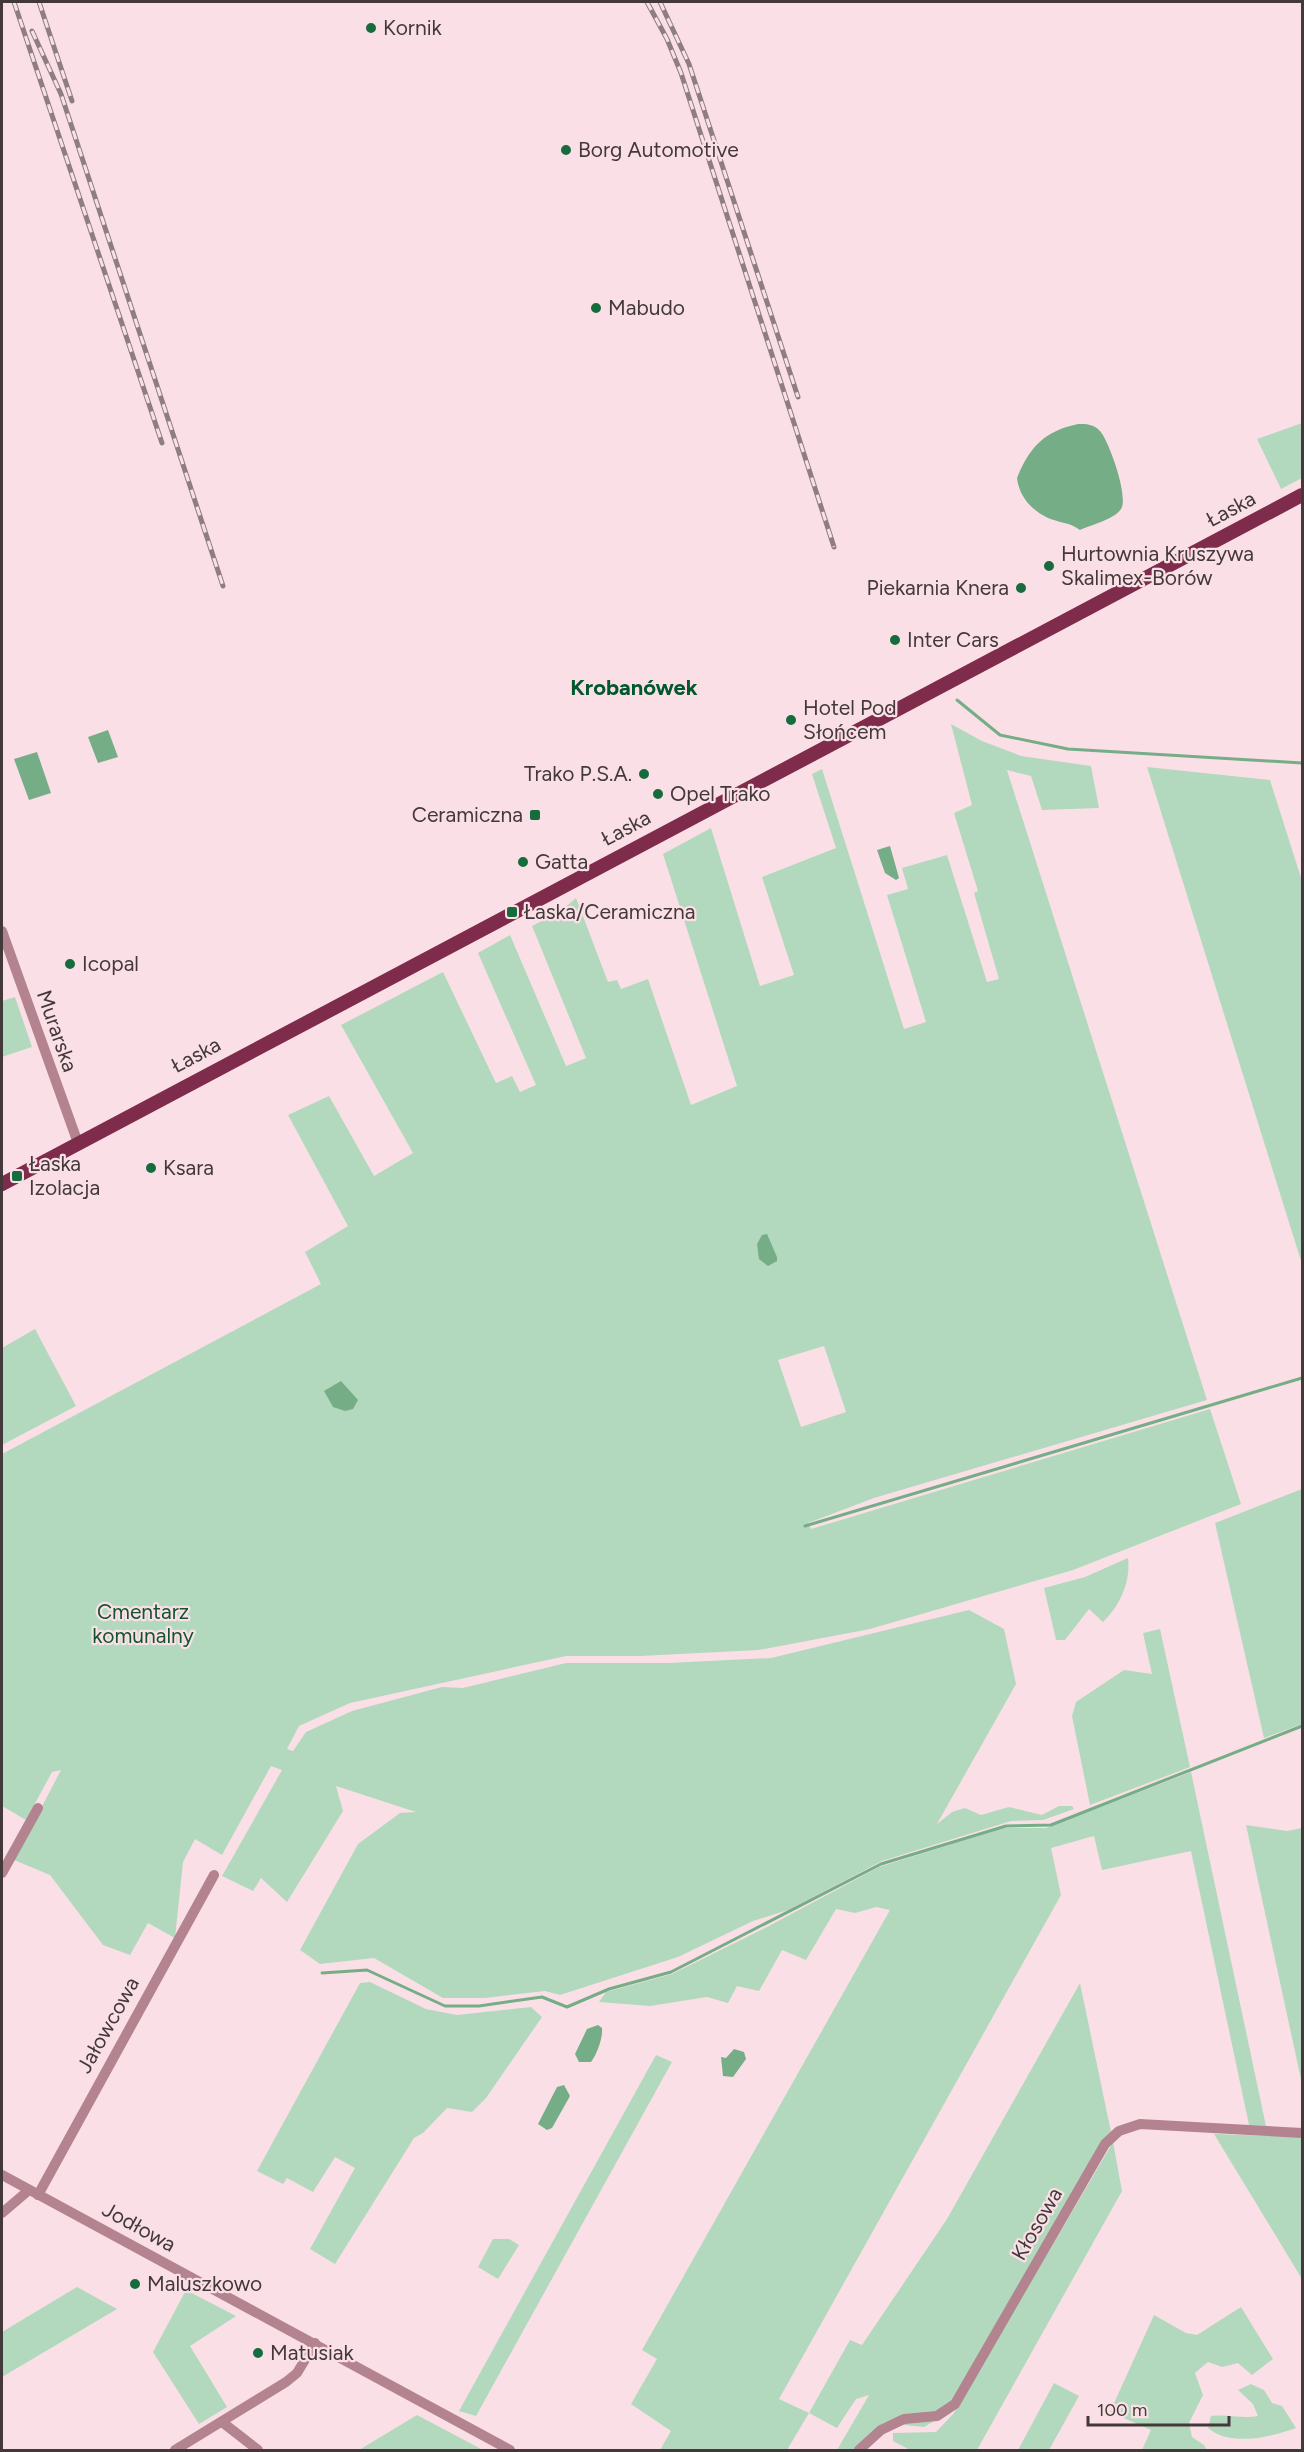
<svg xmlns="http://www.w3.org/2000/svg" width="1304" height="2452" font-family="Figtree,sans-serif">
  <style>
    .green { fill: #b2d9bd; fill-rule: evenodd }
    .water { fill: #75ad87 }
    .lines { fill: none; stroke-linecap: round; stroke-linejoin: round }
    .stream { stroke: #75ad87; stroke-width: 3 }
    .minor { stroke: #b48390; stroke-width: 10 }
    .major { stroke: #7f2b4b; stroke-width: 14 }
    .rail-casing { stroke: #8e7e81; stroke-width: 5 }
    .rail { stroke: #fae0e6; stroke-width: 3; stroke-dasharray: 9; stroke-linecap: butt }
    .poi-dot { fill: #176c3e; stroke: #fae0e6; stroke-width: 2 }
    .labels { text-anchor: middle; stroke-width: 4.5; stroke-linejoin: round; paint-order: stroke }
    .poi-label { font-size: 21px; fill: #43393b; stroke: #fae0e6; text-anchor: start }
    .street-label { font-size: 21px; fill: #43393b; stroke: #fae0e6 }
    .park-label { font-size: 21px; fill: #135430; stroke: #fae0e6 }
    .neighbourhood-label { font-size: 22px; font-weight: bold; fill: #01572e; stroke: #fae0e6 }
  </style>
  <rect width="100%" height="100%" fill="#fae0e6"/>
  <g class="green">
    <polygon points="1302,423 1302,478 1281,489 1257,439"/>
    <path d="M 951,724 L 982,741 L 1021,756 L 1091,766 L 1099,808 L 1042,810 L 1031,776 L 1007,770 L 1207,1400 L 874,1498 L 808,1523 L 811,1529 L 1210,1409 L 1241,1504 L 1073,1570 L 870,1629 L 759,1650 L 640,1656 L 566,1656 L 350,1703 L 299,1726 L 287,1749 L 293,1751 L 306,1732 L 352,1711 L 442,1687 L 463,1688 L 566,1663 L 668,1663 L 771,1658 L 969,1610 L 1004,1629 L 1016,1684 L 937,1824 L 952,1812 L 965,1808 L 981,1815 L 1009,1807 L 1042,1815 L 1059,1806 L 1072,1806 L 1074,1809 L 1043,1820 L 1011,1821 L 882,1861 L 788,1910 L 753,1921 L 678,1957 L 560,1995 L 545,1991 L 485,1998 L 443,1998 L 374,1958 L 320,1964 L 300,1950 L 358,1844 L 400,1813 L 416,1812 L 336,1786 L 343,1811 L 287,1902 L 261,1878 L 253,1891 L 222,1876 L 282,1770 L 271,1766 L 222,1855 L 195,1839 L 183,1862 L 175,1938 L 148,1923 L 130,1955 L 103,1945 L 50,1875 L 14,1860 L 61,1770 L 52,1772 L 26,1820 L 2,1806 L 2,1454 L 321,1284 L 305,1252 L 348,1226 L 288,1115 L 329,1096 L 374,1176 L 413,1153 L 341,1025 L 443,972 L 496,1083 L 512,1076 L 520,1092 L 536,1085 L 478,953 L 510,935 L 566,1066 L 586,1058 L 532,926 L 561,911 L 576,898 L 608,982 L 617,980 L 621,989 L 648,979 L 691,1105 L 737,1086 L 663,854 L 711,828 L 760,986 L 794,975 L 762,877 L 836,848 L 812,774 L 822,769 L 904,1029 L 926,1022 L 887,895 L 908,889 L 902,868 L 947,855 L 987,982 L 999,979 L 974,893 L 978,891 L 954,813 L 972,805 ZM 824,1346 L 846,1412 L 801,1427 L 778,1360 Z"/>
    <polygon points="1147,767 1270,780 1302,881 1302,1264"/>
    <polygon points="15,997 32,1047 2,1057 2,1001"/>
    <polygon points="35,1329 76,1406 2,1445 2,1348"/>
    <polygon points="1302,1489 1302,1724 1264,1738 1215,1523"/>
    <path d="M 1128,1558 C 1131,1581 1120,1606 1103,1622 L 1089,1609 L 1065,1640 L 1056,1640 L 1044,1588 L 1085,1577 Z"/>
    <polygon points="1160,1629 1190,1767 1090,1805 1072,1716 1076,1702 1124,1670 1152,1674 1143,1633"/>
    <polygon points="1191,1772 1266,2126 1249,2125 1191,1851 1102,1870 1094,1836 1051,1848 1061,1895 779,2399 809,2413 850,2340 862,2345 947,2219 1080,1983 1111,2132 948,2413 924,2427 884,2423 857,2450 837,2450 869,2395 856,2399 837,2428 809,2413 787,2450 660,2450 671,2431 631,2404 657,2359 642,2350 890,1910 876,1907 855,1913 836,1909 806,1960 782,1950 759,1991 737,1986 728,2003 707,1997 650,2006 599,2002 606,1992 672,1974 769,1926 879,1867 1004,1828 1046,1828"/>
    <polygon points="1246,1825 1287,1831 1302,1828 1302,2084"/>
    <polygon points="370,1982 426,2009 457,2015 531,2007 542,2017 486,2098 472,2112 447,2108 423,2133 414,2138 335,2264 310,2249 355,2168 335,2157 313,2192 287,2178 283,2184 257,2171 360,1983"/>
    <polygon points="656,2055 672,2062 476,2416 459,2411"/>
    <polygon points="1214,2134 1302,2137 1302,2279"/>
    <polygon points="1113,2142 1122,2191 977,2450 910,2450 893,2441 893,2433 936,2432 954,2413"/>
    <polygon points="493,2239 509,2239 519,2245 498,2279 478,2267"/>
    <polygon points="77,2287 117,2309 2,2377 2,2332"/>
    <polygon points="186,2290 236,2316 190,2346 227,2407 199,2424 153,2352"/>
    <polygon points="1241,2307 1273,2359 1252,2375 1238,2363 1222,2367 1208,2362 1195,2373 1203,2395 1189,2423 1192,2437 1204,2445 1207,2450 1142,2450 1151,2430 1110,2412 1154,2315 1186,2333 1197,2335"/>
    <polygon points="1054,2383 1079,2396 1049,2450 1018,2450"/>
    <path d="M 1251,2384 L 1264,2390 L 1272,2403 L 1282,2406 L 1296,2428 C 1271,2437 1230,2447 1208,2428 L 1211,2416 C 1228,2414 1241,2419 1258,2416 L 1253,2404 L 1238,2390 Z"/>
    <polygon points="417,2415 483,2450 359,2450"/>
  </g>
  <g class="water">
    <path d="M 1078,424 C 1086,424 1094,424 1100,431 C 1109,441 1129,497 1121,509 C 1115,519 1091,525 1080,530 C 1070,522 1059,523 1048,518 C 1031,510 1019,496 1017,478 C 1030,446 1045,431 1078,424 Z"/>
    <polygon points="108,730 118,757 98,763 88,737"/>
    <polygon points="37,752 51,793 29,800 14,759"/>
    <polygon points="890,846 899,878 896,880 885,873 877,850"/>
    <polygon points="767,1234 777,1257 777,1261 768,1266 759,1259 757,1244 762,1235"/>
    <polygon points="341,1381 358,1400 353,1409 345,1411 333,1407 324,1391"/>
    <path d="M 598,2025 L 602,2028 C 603,2038 597,2054 591,2062 L 579,2062 L 575,2054 L 587,2029 Z"/>
    <polygon points="734,2049 744,2052 746,2059 733,2077 723,2076 721,2057 726,2058"/>
    <polygon points="564,2085 570,2096 552,2128 547,2130 538,2124 557,2087"/>
  </g>
  <g class="lines">
    <g class="stream">
      <polyline points="957,700 1000,735 1068,749 1302,763"/>
      <polyline points="805,1526 1302,1378"/>
      <polyline points="322,1973 367,1970 445,2006 479,2006 542,1997 567,2007 609,1989 671,1972 881,1864 1006,1826 1051,1825 1302,1726"/>
    </g>
    <g class="minor">
      <polyline points="2,931 78,1143"/>
      <polyline points="2,1873 38,1808"/>
      <polyline points="2,2175 510,2450"/>
      <polyline points="38,2195 214,1875"/>
      <polyline points="2,2213 29,2190"/>
      <polyline points="222,2422 258,2450"/>
      <polyline points="175,2450 286,2382 297,2373 315,2343"/>
      <polyline points="859,2450 881,2430 904,2419 937,2416 955,2404 1105,2144 1119,2131 1140,2124 1302,2133"/>
    </g>
    <polyline class="major" points="2,1184 1302,495"/>
    <g class="rail-casing">
      <g id="rail">
        <polyline points="14,2 162,443"/>
        <polyline points="39,2 72,101"/>
        <polyline points="647,2 667,39 681,73 834,547"/>
        <polyline points="660,2 689,64 798,397"/>
        <polyline points="32,31 61,94 223,586"/>
      </g>
    </g>
    <use href="#rail" class="rail"/>
  </g>
  <g class="poi-dot">
    <circle cx="371" cy="28" r="6"/>
    <circle cx="566" cy="150" r="6"/>
    <circle cx="596" cy="308" r="6"/>
    <circle cx="1049" cy="566" r="6"/>
    <circle cx="1021" cy="588" r="6"/>
    <circle cx="895" cy="640" r="6"/>
    <circle cx="791" cy="720" r="6"/>
    <circle cx="644" cy="774" r="6"/>
    <circle cx="658" cy="794" r="6"/>
    <rect x="529" y="809" width="12" height="12" rx="3"/>
    <circle cx="523" cy="862" r="6"/>
    <rect x="506" y="906" width="12" height="12" rx="3"/>
    <circle cx="70" cy="964" r="6"/>
    <circle cx="151" cy="1168" r="6"/>
    <rect x="11" y="1170" width="12" height="12" rx="3"/>
    <circle cx="135" cy="2284" r="6"/>
    <circle cx="258" cy="2353" r="6"/>
  </g>
  <g class="labels">
    <g class="poi-label">
      <text x="383" y="35">Kornik</text>
      <text x="578" y="157">Borg Automotive</text>
      <text x="608" y="315">Mabudo</text>
      <text x="1061" y="561">Hurtownia Kruszywa<tspan x="1061" dy="24">Skalimex-Borów</tspan></text>
      <text x="1009" y="595" text-anchor="end">Piekarnia Knera</text>
      <text x="907" y="647">Inter Cars</text>
      <text x="803" y="715">Hotel Pod<tspan x="803" dy="24">Słońcem</tspan></text>
      <text x="632" y="781" text-anchor="end">Trako P.S.A.</text>
      <text x="670" y="801">Opel Trako</text>
      <text x="523" y="822" text-anchor="end">Ceramiczna</text>
      <text x="535" y="869">Gatta</text>
      <text x="524" y="919">Łaska/Ceramiczna</text>
      <text x="82" y="971">Icopal</text>
      <text x="29" y="1171">Łaska<tspan x="29" dy="24">Izolacja</tspan></text>
      <text x="163" y="1175">Ksara</text>
      <text x="147" y="2291">Maluszkowo</text>
      <text x="270" y="2360">Matusiak</text>
    </g>
    <g class="street-label">
      <text transform="translate(1231 509) rotate(-28)" y="7">Łaska</text>
      <text transform="translate(626 828) rotate(-28)" y="7">Łaska</text>
      <text transform="translate(57 1031) rotate(71)" y="7">Murarska</text>
      <text transform="translate(196 1055) rotate(-28)" y="7">Łaska</text>
      <text transform="translate(108 2025) rotate(-61)" y="7">Jałowcowa</text>
      <text transform="translate(1037 2224) rotate(-60)" y="7">Kłosowa</text>
      <text transform="translate(139 2227) rotate(29)" y="7">Jodłowa</text>
    </g>
    <g class="park-label">
      <text x="143" y="1619">Cmentarz<tspan x="143" dy="24">komunalny</tspan></text>
    </g>
    <g class="neighbourhood-label">
      <text x="634" y="695">Krobanówek</text>
    </g>
  </g>
  <rect width="1304" height="2452" fill="none" stroke="#43393b" stroke-width="6"/>
  <path d="M1088 2416v9h141v-9" fill="none" stroke="#43393b" stroke-width="3"/>
  <text x="1097" y="2416" font-size="18" fill="#43393b" stroke="#fae0e6" stroke-width="4.5" paint-order="stroke">100 m</text>
</svg>
